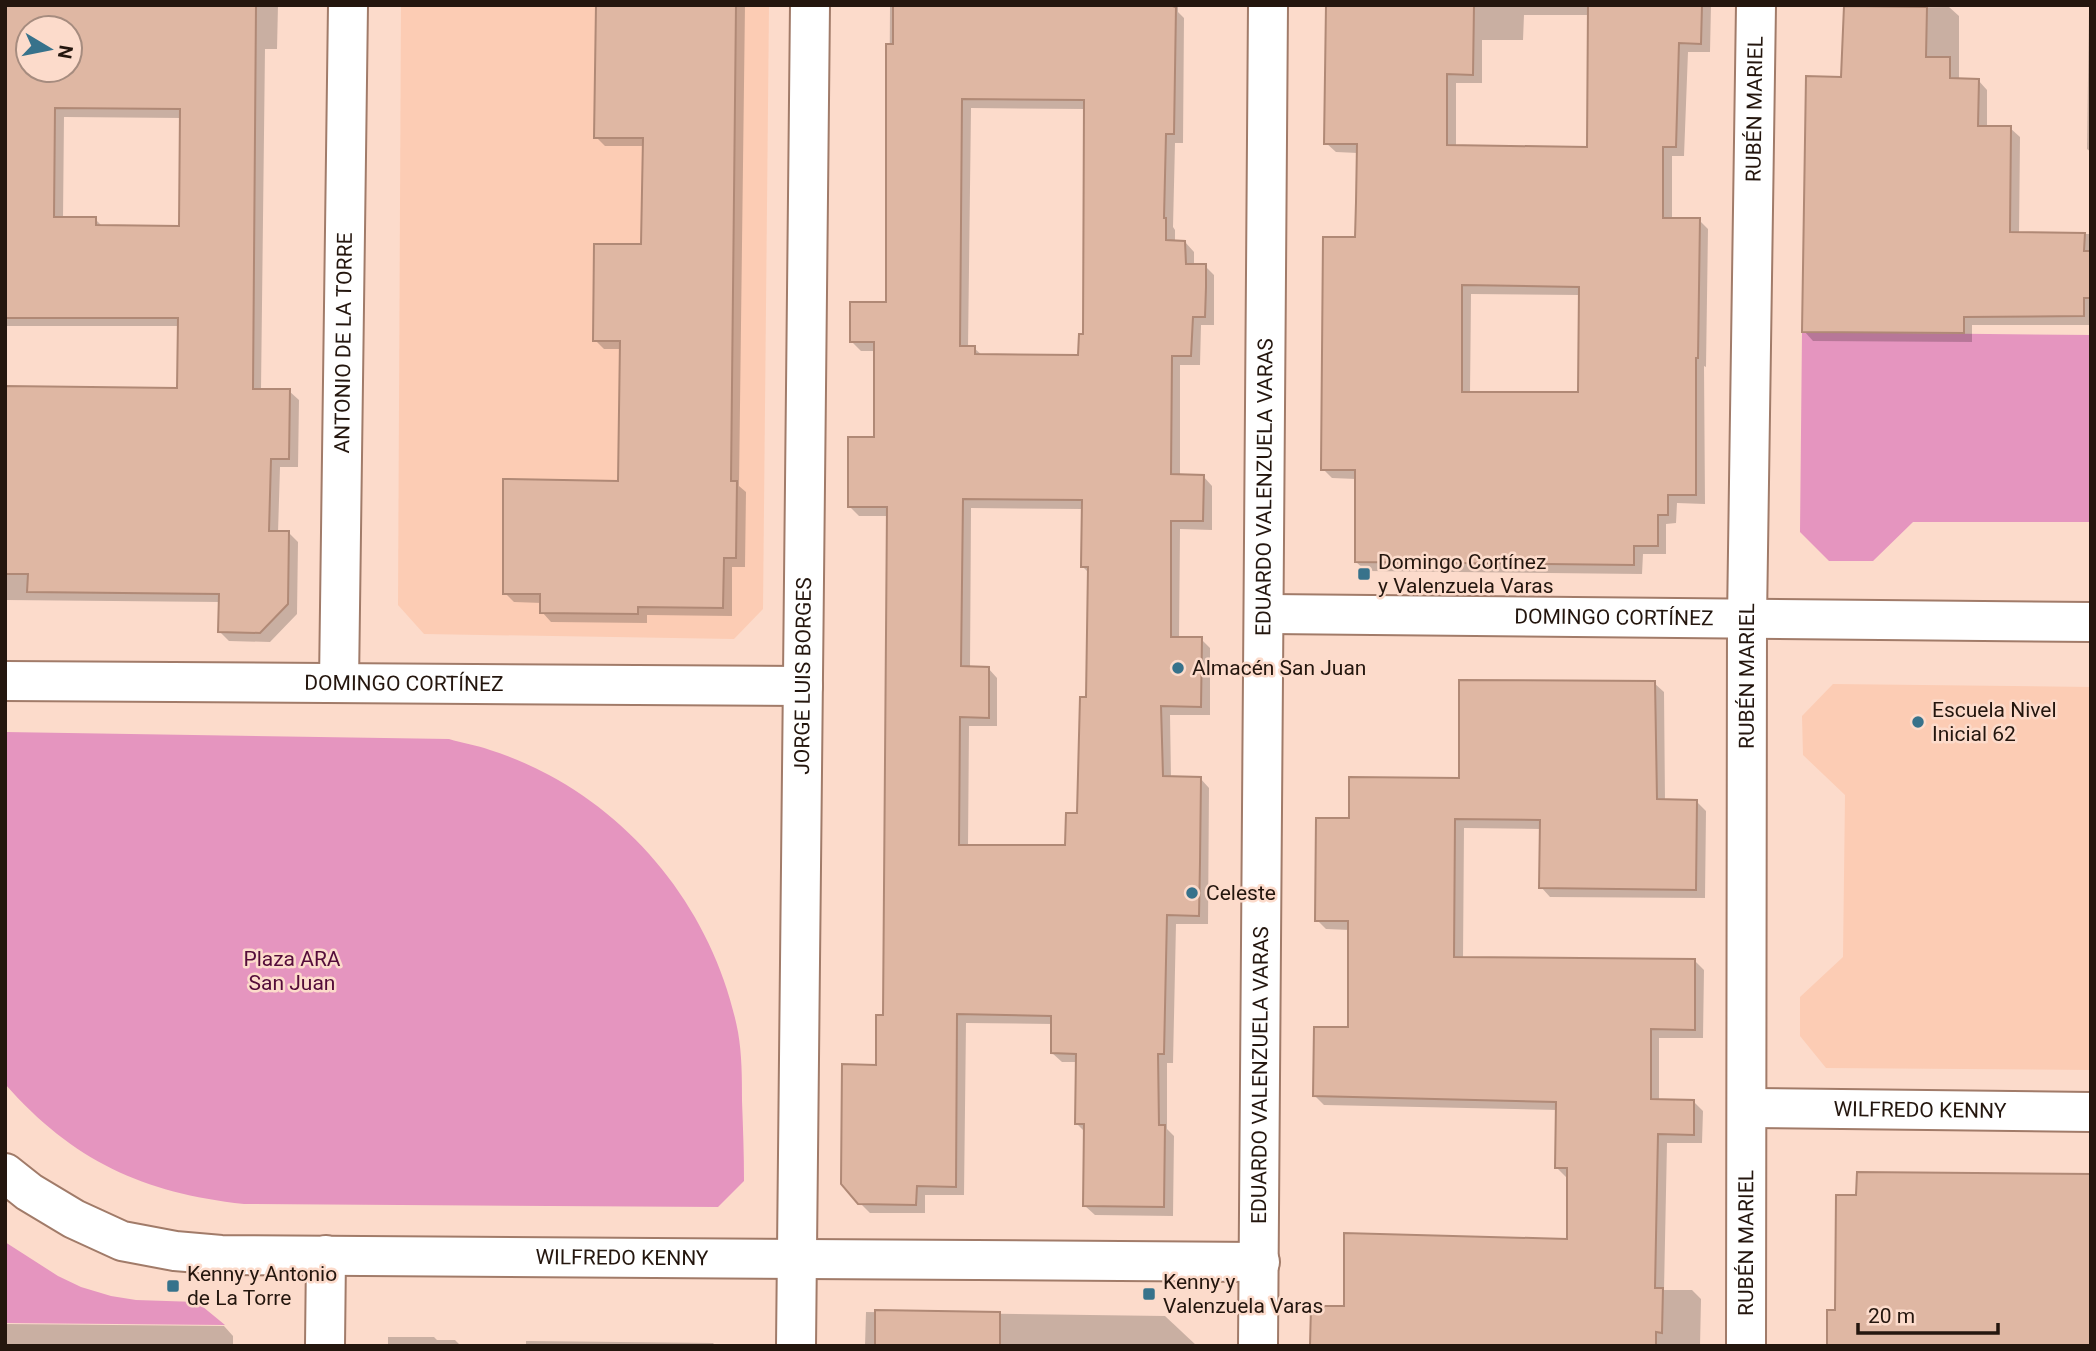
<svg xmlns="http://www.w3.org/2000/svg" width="2096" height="1351" font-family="Roboto,sans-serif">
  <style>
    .built { fill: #fcccb4 }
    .green { fill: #e595bf }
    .shadow { fill: #0003; fill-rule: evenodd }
    .building { fill: #dfb7a3; stroke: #b08976; stroke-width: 2; fill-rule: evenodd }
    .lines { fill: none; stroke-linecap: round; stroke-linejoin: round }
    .minor-casing { stroke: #a17b69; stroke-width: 42 }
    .minor { stroke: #fff; stroke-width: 38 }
    .poi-dot { fill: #37728b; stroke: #fcdbcb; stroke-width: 2.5 }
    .labels { text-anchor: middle; stroke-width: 5; stroke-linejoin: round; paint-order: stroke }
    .street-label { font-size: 21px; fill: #24160e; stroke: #fcdbcb }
    .poi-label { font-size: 21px; fill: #24160e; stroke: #fcdbcb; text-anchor: start }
    .park-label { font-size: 21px; fill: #540c39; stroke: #fcdbcb }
  </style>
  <rect width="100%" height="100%" fill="#fcdbcb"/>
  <g class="built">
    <polygon points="401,5 769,5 763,609 734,639 424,634 398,605"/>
    <polygon points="1833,684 2091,687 2091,1070 1826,1068 1800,1036 1800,997 1843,957 1845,795 1803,755 1802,716"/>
  </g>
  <g class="green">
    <polygon points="1802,332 2091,335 2091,522 1913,522 1873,561 1829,561 1800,532"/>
    <path d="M 5,732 L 449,739 C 462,743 477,745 490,750 C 510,756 530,765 549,775 C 646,827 717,923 738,1032 C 742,1055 742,1078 742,1101 C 743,1128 744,1154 744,1181 L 718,1207 L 244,1204 C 143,1193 73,1161 5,1084 Z"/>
    <polygon points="5,1242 58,1276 81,1287 111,1296 136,1300 197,1302 225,1325 5,1323"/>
  </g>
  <g class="shadow">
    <path d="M 5,5 L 278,5 L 277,49 L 265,49 L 261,390 L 289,391 L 299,400 L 298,467 L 280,467 L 278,533 L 289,533 L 298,542 L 297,614 L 270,642 L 229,641 L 220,632 L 220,602 L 5,600 L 5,388 L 179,390 L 179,326 L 5,326 ZM 28,28 L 70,28 L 70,70 L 28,70 ZM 64,117 L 182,118 L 181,228 L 103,227 L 95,219 L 63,219 Z"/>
    <polygon points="597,5 745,5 739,486 746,492 745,567 732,567 732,616 647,615 647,623 551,622 542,612 542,603 514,602 505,593 619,482 621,349 604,349 595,340 643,246 645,146 605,146 596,137"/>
    <path d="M 890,5 L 1178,5 L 1178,12 L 1184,18 L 1183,143 L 1175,143 L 1173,227 L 1175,230 L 1175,242 L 1185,242 L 1194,252 L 1194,266 L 1205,266 L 1214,275 L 1214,325 L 1201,325 L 1200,365 L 1180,365 L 1180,476 L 1203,476 L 1212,486 L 1212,530 L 1180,529 L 1179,639 L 1201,639 L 1210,648 L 1210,715 L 1170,715 L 1171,778 L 1200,778 L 1209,788 L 1208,924 L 1176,924 L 1173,1063 L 1167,1063 L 1167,1129 L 1174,1136 L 1173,1216 L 1095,1215 L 1085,1206 L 1085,1132 L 1077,1124 L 1077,1062 L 1062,1062 L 1052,1053 L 1053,1024 L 966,1023 L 964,1195 L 925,1195 L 925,1213 L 870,1213 L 860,1203 L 884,1016 L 889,516 L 859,516 L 850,507 L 876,439 L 876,351 L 861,351 L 851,341 L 888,304 ZM 971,108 L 1086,109 L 1085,336 L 1080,357 L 983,356 L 974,348 L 968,348 ZM 971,508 L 1083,509 L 1082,566 L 1089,573 L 1088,699 L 1079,815 L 1067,847 L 968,846 L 969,726 L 997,726 L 997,678 L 988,668 L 970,668 Z"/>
    <path d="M 1360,5 L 1711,5 L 1710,52 L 1688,52 L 1684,156 L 1672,156 L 1672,220 L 1699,220 L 1708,229 L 1706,367 L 1704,366 L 1705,504 L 1677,503 L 1676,523 L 1666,524 L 1666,554 L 1643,554 L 1642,574 L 1366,571 L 1356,562 L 1356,479 L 1332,478 L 1323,469 L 1357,239 L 1358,153 L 1336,152 L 1326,143 ZM 1524,15 L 1590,15 L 1588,148 L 1456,147 L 1456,83 L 1482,83 L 1482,40 L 1523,40 ZM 1471,294 L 1580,295 L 1579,394 L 1470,394 Z"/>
    <polygon points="1949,7 1959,16 1959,80 1978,80 1987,90 1987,127 2010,128 2020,137 2019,234 2091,234 2091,325 1972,325 1972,342 1813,341 1804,331 1843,79 1845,8"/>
    <polygon points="2089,10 2091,10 2091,152 2087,149"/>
    <polygon points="1654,683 1664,692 1665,801 1696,801 1706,811 1705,898 1550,897 1541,887 1542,829 1464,828 1463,959 1695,961 1704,970 1703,1038 1659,1038 1659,1101 1693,1101 1703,1111 1702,1143 1667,1143 1664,1290 1692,1290 1701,1299 1700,1346 1312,1346 1346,1308 1569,1241 1569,1177 1566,1177 1557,1168 1558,1110 1324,1105 1315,1096 1350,1029 1350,930 1326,929 1317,920 1350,820 1460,780"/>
    <polygon points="866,1312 1165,1316 1197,1346 865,1346"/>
    <polygon points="5,1324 224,1326 233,1336 233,1346 5,1346"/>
    <polygon points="388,1337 434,1337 437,1340 455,1340 461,1346 388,1346"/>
    <polygon points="526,1341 713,1343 716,1346 526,1346"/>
  </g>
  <g class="building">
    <path d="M 5,5 L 256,5 L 253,389 L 290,389 L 289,459 L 271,459 L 269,531 L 289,531 L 288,604 L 260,633 L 218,632 L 219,594 L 27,592 L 28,574 L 5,574 L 5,386 L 177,388 L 178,318 L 5,318 ZM 28,28 L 70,28 L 70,70 L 28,70 ZM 55,108 L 180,109 L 179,226 L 96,225 L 96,217 L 54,217 Z"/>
    <polygon points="596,5 736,5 731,481 737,481 736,558 724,558 723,608 638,607 638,614 540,613 540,594 503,594 503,479 618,481 620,341 593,341 594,244 641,244 643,138 594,138"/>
    <path d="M 893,5 L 1169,5 L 1176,7 L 1174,134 L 1166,134 L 1164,218 L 1166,218 L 1166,240 L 1185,241 L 1186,264 L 1206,264 L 1206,287 L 1205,317 L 1193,317 L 1191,356 L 1172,356 L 1171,474 L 1204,475 L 1203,521 L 1171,521 L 1171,637 L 1202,637 L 1201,707 L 1161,706 L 1163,776 L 1201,777 L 1200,862 L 1199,916 L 1167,915 L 1164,1054 L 1158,1054 L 1159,1125 L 1165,1125 L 1164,1207 L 1083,1206 L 1084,1124 L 1075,1124 L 1076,1054 L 1051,1053 L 1051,1016 L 957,1014 L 956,1187 L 917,1186 L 916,1205 L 858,1204 L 841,1184 L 842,1064 L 876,1065 L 876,1015 L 883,1015 L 887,507 L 848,507 L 848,437 L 874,437 L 874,342 L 850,342 L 850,302 L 886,302 L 886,44 L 893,44 ZM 962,99 L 1084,100 L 1083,334 L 1079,334 L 1078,355 L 975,354 L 975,346 L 960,346 ZM 963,499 L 1082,500 L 1081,567 L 1088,567 L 1086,697 L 1080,697 L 1077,813 L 1066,813 L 1065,845 L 959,845 L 960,717 L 989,718 L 989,667 L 961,666 Z"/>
    <path d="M 1326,5 L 1474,5 L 1473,75 L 1447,74 L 1447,145 L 1587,147 L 1588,5 L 1702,5 L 1701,44 L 1679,43 L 1676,147 L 1663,147 L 1663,218 L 1700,218 L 1698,358 L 1696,358 L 1696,495 L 1668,495 L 1668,515 L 1658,515 L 1658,546 L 1634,546 L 1634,565 L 1355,562 L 1355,470 L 1321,470 L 1323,237 L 1355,237 L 1356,202 L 1357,144 L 1324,144 ZM 1462,285 L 1579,287 L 1578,392 L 1462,392 Z"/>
    <polygon points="1844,6 1927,7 1926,57 1950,57 1950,78 1979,79 1978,126 2011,126 2010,232 2085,233 2084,251 2091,251 2091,298 2084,298 2084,316 1964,317 1964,333 1802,332 1806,76 1841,77"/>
    <polygon points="1459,680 1655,681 1657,799 1697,800 1696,890 1539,888 1540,820 1455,819 1454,957 1695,959 1695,1030 1651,1029 1651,1099 1694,1100 1694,1135 1658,1134 1655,1288 1663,1288 1662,1333 1656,1332 1656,1346 1310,1346 1311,1306 1344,1306 1344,1233 1567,1239 1567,1168 1555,1168 1556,1102 1313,1096 1314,1027 1348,1027 1348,921 1315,921 1316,818 1349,818 1349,777 1459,778"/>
    <polygon points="1857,1172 2091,1174 2091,1346 1827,1346 1827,1310 1835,1310 1836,1195 1856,1195"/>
    <polygon points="875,1310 1000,1312 1000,1346 875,1346"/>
  </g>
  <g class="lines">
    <g class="minor-casing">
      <g id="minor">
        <path id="s1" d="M 1264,614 L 2091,622"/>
        <path id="s2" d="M 5,681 L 803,686"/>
        <path id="s3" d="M 339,683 L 348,5"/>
        <path id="s4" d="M 1748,1108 L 2091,1112"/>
        <path id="s5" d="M 5,1173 L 29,1192 L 74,1219 L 122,1241 L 175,1251 L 221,1255 L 1260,1262"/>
        <polyline points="325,1346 326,1255"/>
        <path id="s6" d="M 796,1346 L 810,5"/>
        <path id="s7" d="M 1258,1346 L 1268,5"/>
        <path id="s8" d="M 1746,1346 L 1747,619 L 1756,5"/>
      </g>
    </g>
    <use href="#minor" class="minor"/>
  </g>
  <g class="poi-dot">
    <rect x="1357" y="567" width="14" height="14" rx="3.5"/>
    <circle cx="1178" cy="668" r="7"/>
    <circle cx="1918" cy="722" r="7"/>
    <circle cx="1192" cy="893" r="7"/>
    <rect x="166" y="1279" width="14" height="14" rx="3.5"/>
    <rect x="1142" y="1287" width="14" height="14" rx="3.5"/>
  </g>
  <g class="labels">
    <g class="street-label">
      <text dy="7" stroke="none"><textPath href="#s8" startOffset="1237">RUBÉN MARIEL</textPath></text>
      <text dy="7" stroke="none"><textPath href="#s3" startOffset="340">ANTONIO DE LA TORRE</textPath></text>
      <text dy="7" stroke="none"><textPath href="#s7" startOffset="859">EDUARDO VALENZUELA VARAS</textPath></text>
      <text dy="7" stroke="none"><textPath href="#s1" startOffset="350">DOMINGO CORTÍNEZ</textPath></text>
      <text dy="7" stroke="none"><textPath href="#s8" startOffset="670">RUBÉN MARIEL</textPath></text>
      <text dy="7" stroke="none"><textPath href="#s6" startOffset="670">JORGE LUIS BORGES</textPath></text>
      <text dy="7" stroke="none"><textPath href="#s2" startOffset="399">DOMINGO CORTÍNEZ</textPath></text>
      <text dy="7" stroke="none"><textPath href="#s7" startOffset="271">EDUARDO VALENZUELA VARAS</textPath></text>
      <text dy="7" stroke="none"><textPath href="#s4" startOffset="172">WILFREDO KENNY</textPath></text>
      <text dy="7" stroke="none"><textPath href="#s8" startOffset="103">RUBÉN MARIEL</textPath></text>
      <text dy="7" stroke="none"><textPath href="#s5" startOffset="637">WILFREDO KENNY</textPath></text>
    </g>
    <g class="poi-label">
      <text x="1378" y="569">Domingo Cortínez<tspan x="1378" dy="24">y Valenzuela Varas</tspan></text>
      <text x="1192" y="675">Almacén San Juan</text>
      <text x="1932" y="717">Escuela Nivel<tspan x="1932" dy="24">Inicial 62</tspan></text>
      <text x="1206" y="900">Celeste</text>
      <text x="187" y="1281">Kenny y Antonio<tspan x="187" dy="24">de La Torre</tspan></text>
      <text x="1163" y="1289">Kenny y<tspan x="1163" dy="24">Valenzuela Varas</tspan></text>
    </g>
    <g class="park-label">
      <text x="292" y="966">Plaza ARA<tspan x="292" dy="24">San Juan</tspan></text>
    </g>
  </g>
  <rect width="2096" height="1351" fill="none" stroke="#24160e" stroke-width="14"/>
  <g transform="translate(49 49) rotate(100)"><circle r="33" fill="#fcdbcb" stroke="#a68c7f" stroke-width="2"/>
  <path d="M0-5L12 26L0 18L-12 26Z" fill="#37728b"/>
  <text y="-10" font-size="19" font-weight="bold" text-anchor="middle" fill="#24160e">N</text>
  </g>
  <path d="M1858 1323v10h140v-10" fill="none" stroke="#24160e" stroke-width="3.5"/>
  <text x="1868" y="1323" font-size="21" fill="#24160e" stroke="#fcdbcb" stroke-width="5" paint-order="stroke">20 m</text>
</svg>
